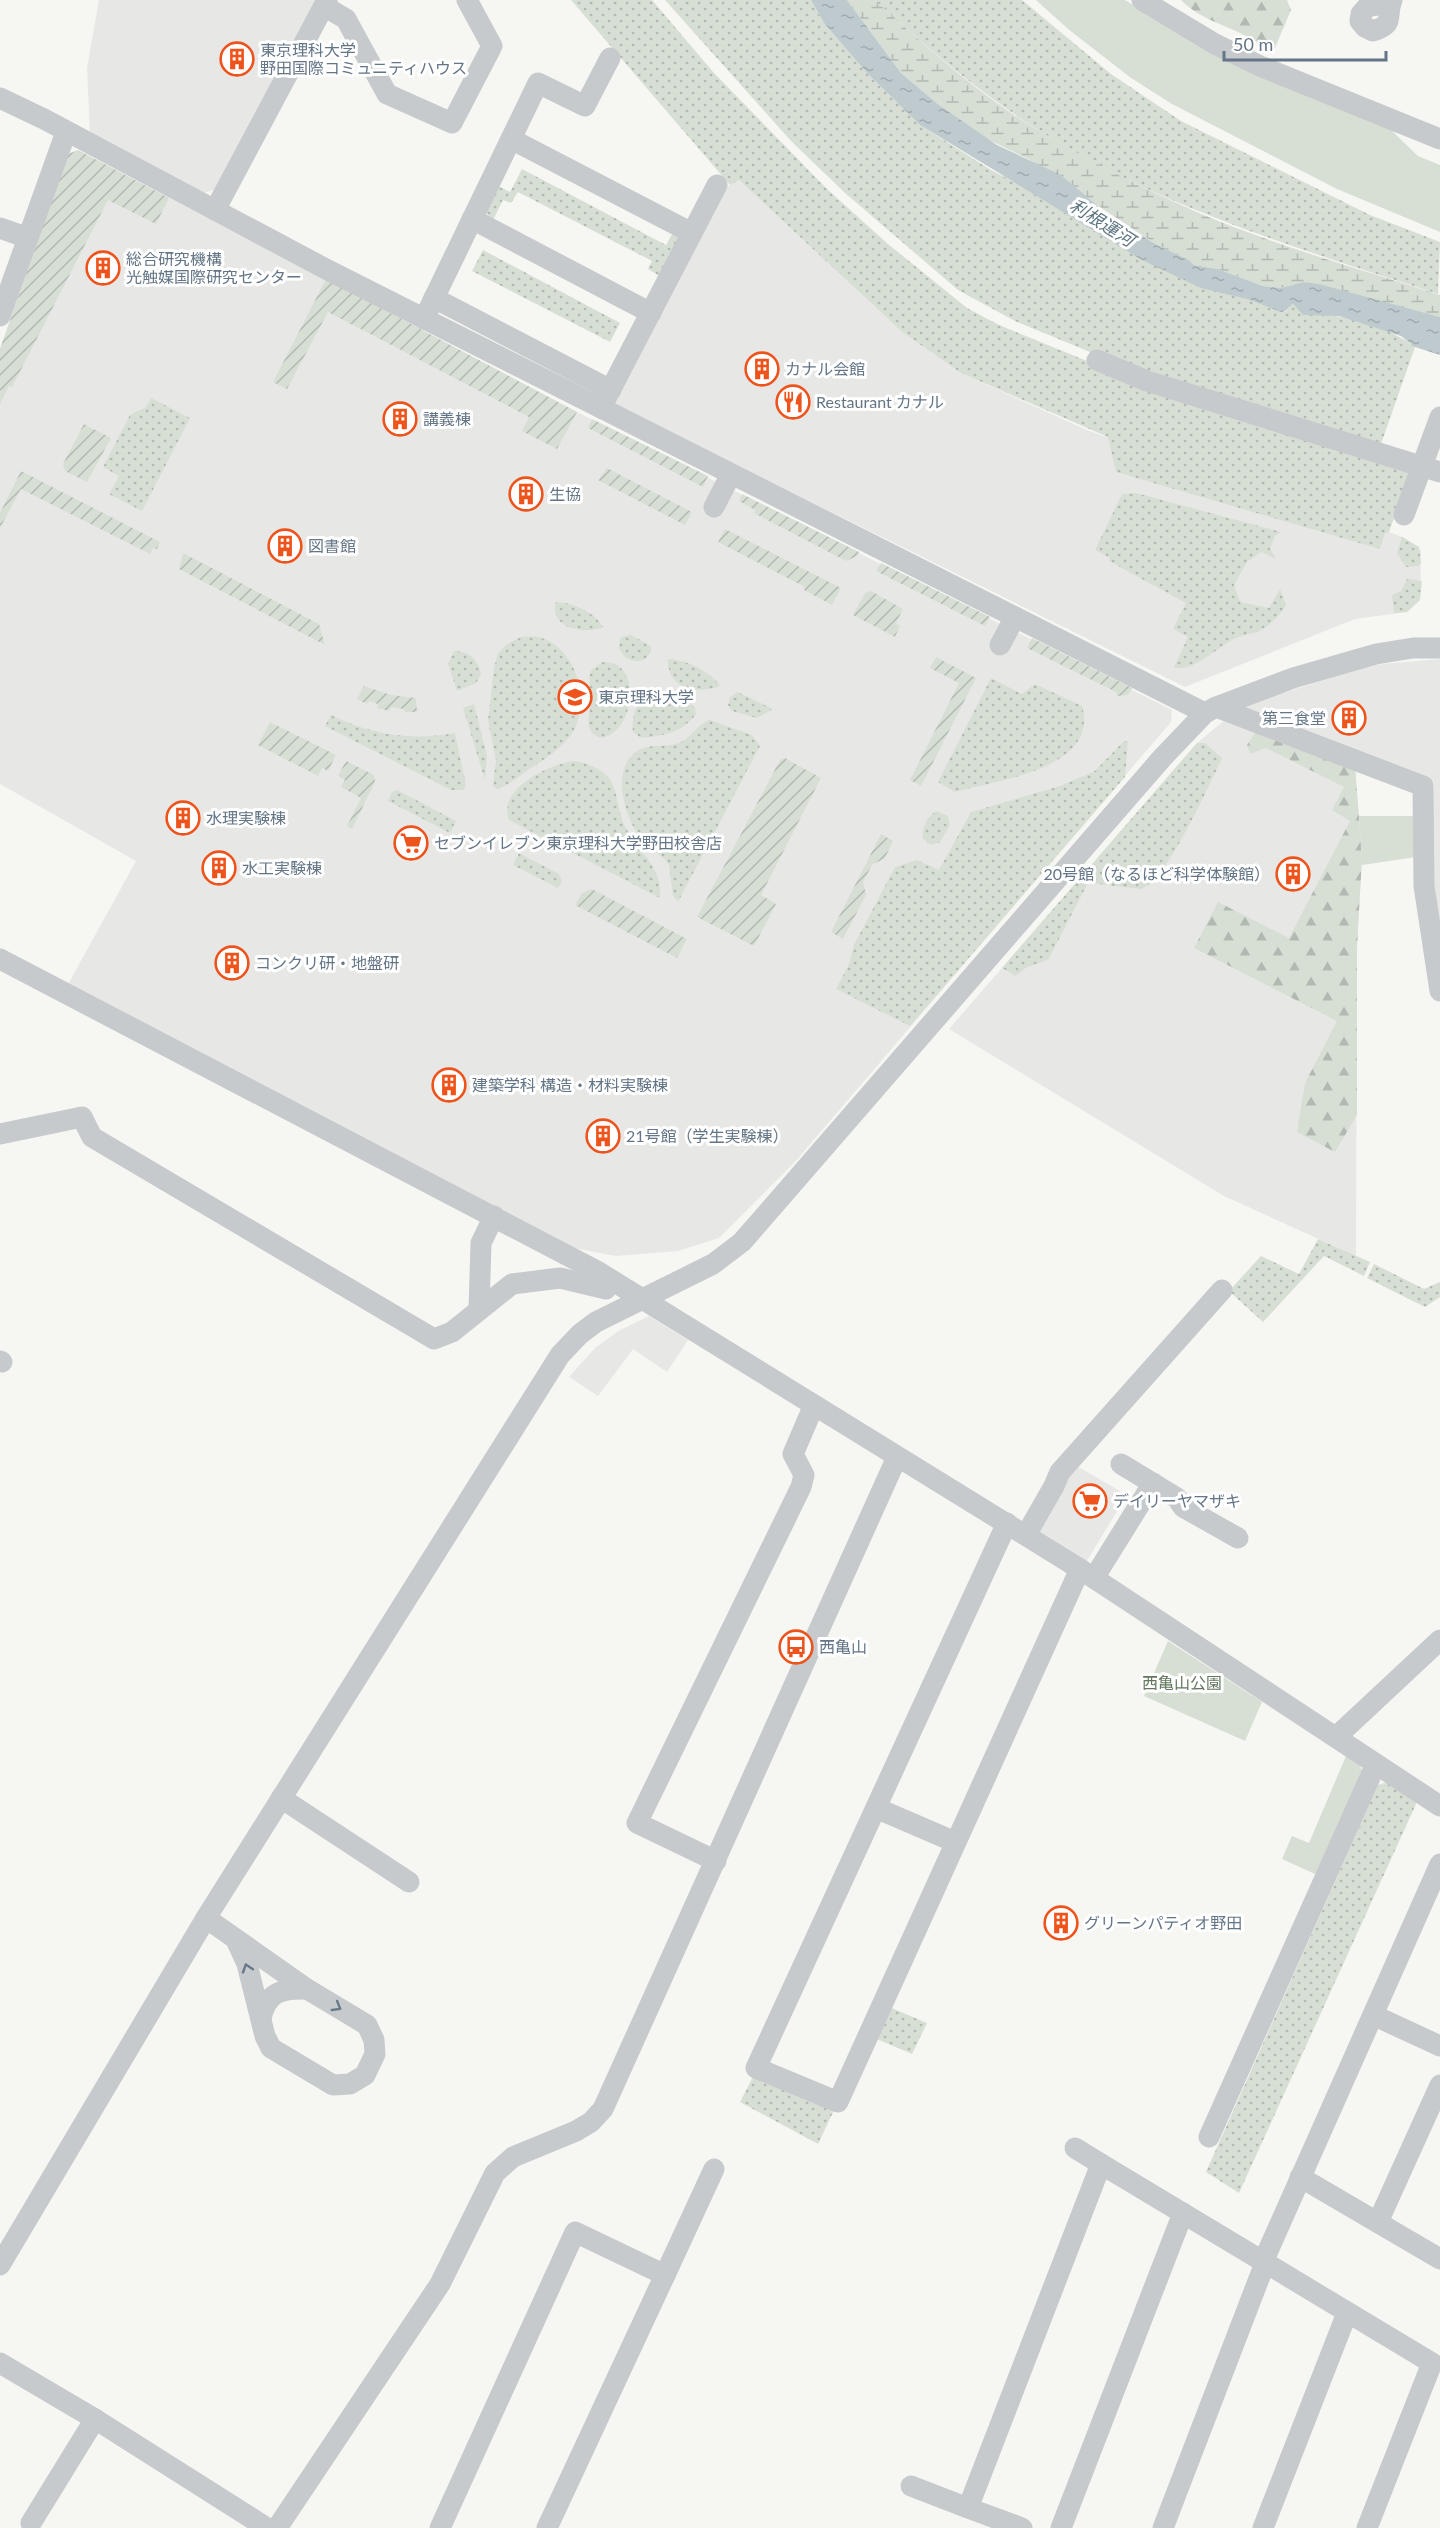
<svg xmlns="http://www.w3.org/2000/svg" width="1440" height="2528" font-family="Lato,'Noto Sans JP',sans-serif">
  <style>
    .built { fill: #e7e8e6 }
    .grass { fill: url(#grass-dots) }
    .forest { fill: url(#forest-firs) }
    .wetland { fill: url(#wetland-marsh) }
    .park { fill: #d7dfd4 }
    .garden { fill: url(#garden-furrows) }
    .water { fill: url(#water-ripples) }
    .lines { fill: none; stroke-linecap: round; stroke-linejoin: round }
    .minor { stroke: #c6cacd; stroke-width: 21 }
    .minor-bridge { stroke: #c6cacd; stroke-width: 21 }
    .oneway { stroke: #68798a }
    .labels { text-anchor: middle; stroke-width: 6; stroke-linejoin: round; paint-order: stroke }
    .poi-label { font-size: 16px; fill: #637586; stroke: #fff; text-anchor: start }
    .park-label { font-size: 16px; fill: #63785f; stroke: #fff }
    .water-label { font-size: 18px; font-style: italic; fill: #5f7783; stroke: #fff }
  </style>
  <defs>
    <pattern id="grass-dots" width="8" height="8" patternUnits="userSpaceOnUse" patternTransform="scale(1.5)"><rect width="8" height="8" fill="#d7dfd4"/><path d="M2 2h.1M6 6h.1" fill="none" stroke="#b2b9b2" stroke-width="1.8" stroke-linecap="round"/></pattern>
    <pattern id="forest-firs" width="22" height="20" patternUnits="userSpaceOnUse" patternTransform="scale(1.5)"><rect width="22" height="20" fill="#d7dfd4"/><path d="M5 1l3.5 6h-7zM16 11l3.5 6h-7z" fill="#b2b9b2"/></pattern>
    <pattern id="wetland-marsh" width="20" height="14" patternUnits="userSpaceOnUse" patternTransform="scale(1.5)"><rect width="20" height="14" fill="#d7dfd4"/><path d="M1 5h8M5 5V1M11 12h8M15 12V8" fill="none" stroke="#b2b9b2"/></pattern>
    <pattern id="garden-furrows" width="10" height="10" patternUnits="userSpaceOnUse" patternTransform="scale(1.5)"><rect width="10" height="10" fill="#d7dfd4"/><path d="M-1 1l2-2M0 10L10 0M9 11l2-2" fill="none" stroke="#b2b9b2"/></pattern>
    <pattern id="water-ripples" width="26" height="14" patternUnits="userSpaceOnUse" patternTransform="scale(1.5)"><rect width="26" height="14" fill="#bfcacf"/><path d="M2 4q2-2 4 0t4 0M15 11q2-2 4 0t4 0" fill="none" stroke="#9fa9ae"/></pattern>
  </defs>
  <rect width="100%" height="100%" fill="#f6f7f3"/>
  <g class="built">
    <polygon points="99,0 319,0 218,189 203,193 90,135 87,68"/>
    <polygon points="78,150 577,412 1172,710 1171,722 794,1163 719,1238 678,1251 616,1256 573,1248 66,988 136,861 0,784 0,349 68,154"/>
    <polygon points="739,180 902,332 961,373 1087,430 1251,487 1392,521 1389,532 1405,538 1421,551 1420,600 1407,612 1355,619 1185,687 611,403 722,189"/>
    <polygon points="1440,659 1440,938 1431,863 1434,782 1249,715 1245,705 1371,665"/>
    <polygon points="1226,719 1355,766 1362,857 1357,947 1356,1256 1224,1196 949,1029 1197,743"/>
    <polygon points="649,1316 688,1340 667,1372 633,1349 598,1396 569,1377 595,1348 620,1330"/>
    <polygon points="1075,1465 1127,1495 1085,1564 1035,1533"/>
  </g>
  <g class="grass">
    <polygon points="571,0 652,0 714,73 827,189 888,244 967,308 999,325 1109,370 1411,470 1389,532 1385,533 1380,549 1116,472 1108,437 961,373 902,332 739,180 730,185"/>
    <path d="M 665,0 L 811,0 L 824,23 L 866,72 L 920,125 L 991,170 L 1247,299 L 1281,312 L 1285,312 L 1293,304 C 1307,320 1322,312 1341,317 C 1366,323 1395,331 1415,347 L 1381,444 L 1112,361 L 1015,321 L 958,290 L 845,193 L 791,141 Z"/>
    <path d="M 875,0 L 1022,0 L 1111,74 L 1181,121 L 1370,215 L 1440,242 L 1438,294 C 1300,249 1158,207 1035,128 C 977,90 925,47 875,0 Z"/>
    <polygon points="522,169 666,245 674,231 681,240 661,277 648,269 652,261 518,192 511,203 503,200 493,220 488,217 486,210 498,186 510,192"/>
    <polygon points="483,250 620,323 610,342 472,271"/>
    <polygon points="151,398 190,418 142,511 109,494 119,476 103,467 130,415 146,407"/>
    <path d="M 1136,493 L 1281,532 L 1275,536 L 1270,549 L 1276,559 L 1261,552 L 1247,562 L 1234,585 L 1240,602 L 1269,608 L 1280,589 L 1286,605 C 1281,614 1272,623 1263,629 C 1255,634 1245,634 1236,638 C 1220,645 1190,675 1174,667 L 1188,637 L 1173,629 L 1186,603 L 1109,561 L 1110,558 L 1095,550 L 1122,494 Z"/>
    <polygon points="1402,537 1419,547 1421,563 1418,566 1406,567 1397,553"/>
    <polygon points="1407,579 1422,581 1420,600 1407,612 1394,613 1392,595 1401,591"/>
    <path d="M 556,602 C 572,602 596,613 603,627 C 585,635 549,629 556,602 Z"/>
    <path d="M 631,635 L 651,646 C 650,673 610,660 621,637 Z"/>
    <path d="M 521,637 C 527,637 534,636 539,637 C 578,648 592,704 571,735 C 560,750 543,760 528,770 C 518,777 507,787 496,789 L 493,786 L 496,760 L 488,721 L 494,668 L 498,653 L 507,644 Z"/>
    <path d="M 454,651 C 470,651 478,660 481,674 L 476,683 L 457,691 L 448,664 Z"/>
    <path d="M 668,659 C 683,658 713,673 720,686 C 697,695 667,689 668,659 Z"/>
    <path d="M 603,662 C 643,660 636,733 601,738 C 579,731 593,710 591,694 C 590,685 588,680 591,670 Z"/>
    <path d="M 991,678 L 1022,694 L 1035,684 L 1082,706 C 1100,769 998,780 955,792 L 938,782 Z"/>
    <path d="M 653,688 C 667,691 682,700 695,707 L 696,714 C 682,733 663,736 641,738 L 633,732 C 631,716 638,697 653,688 Z"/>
    <polygon points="738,692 773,709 757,718 732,711 728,705 730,697"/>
    <polygon points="474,704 487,756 485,780 463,708"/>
    <path d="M 331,715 C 371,735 411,741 455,733 L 466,785 L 463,790 L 451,790 L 325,726 Z"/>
    <path d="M 710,720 L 752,735 L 760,746 L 678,902 L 673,896 L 669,865 C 662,854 650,850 642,840 C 625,819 610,770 636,752 C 649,742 667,749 681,742 C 692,736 699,723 710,720 Z"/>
    <polygon points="1128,741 1125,777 910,1026 836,989 849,964 854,945 895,867 917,860 939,870 971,812 1060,786 1095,771 1123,742"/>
    <path d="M 1197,743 L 1205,743 L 1222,758 L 1221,761 C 1207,788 1167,881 1141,889 L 1088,883 L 1048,960 L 1027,967 L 1016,976 L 1002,968 Z"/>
    <path d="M 574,761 C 587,763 598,767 607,776 C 617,787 617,803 621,816 C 630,847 664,863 660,898 L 509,820 C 497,788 550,764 574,761 Z"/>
    <polygon points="397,790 456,821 450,833 388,801 392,792"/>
    <path d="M 937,811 L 948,816 L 950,825 L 940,842 L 931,845 L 923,839 C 921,829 928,815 937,811 Z"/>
    <polygon points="519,853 559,874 562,881 558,888 513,865"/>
    <polygon points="1318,1239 1370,1262 1364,1276 1324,1256 1263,1322 1229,1291 1261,1256 1299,1274"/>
    <polygon points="1374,1264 1424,1289 1440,1282 1440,1297 1425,1307 1367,1278"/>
    <polygon points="1387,1782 1417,1802 1239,2193 1206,2172 1378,1785"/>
    <polygon points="887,2006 927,2023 912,2054 872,2037"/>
    <polygon points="755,2073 835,2108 818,2144 740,2102"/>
  </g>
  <g class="forest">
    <path d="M 1181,0 L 1287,0 L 1291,10 L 1274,50 C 1259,46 1256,40 1244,35 C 1223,24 1198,18 1181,0 Z"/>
    <polygon points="1258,728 1355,766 1362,857 1357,947 1357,1115 1335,1152 1297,1132 1305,1083 1337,1021 1194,948 1218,902 1289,938 1350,821 1332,810 1344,787 1266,748 1250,754 1247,745"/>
  </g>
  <path class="wetland" d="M 847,0 L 875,0 C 926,47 978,94 1038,130 C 1089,161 1144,189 1199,213 C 1277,246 1360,269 1440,295 L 1440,317 L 1303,282 L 1281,288 L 1263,286 L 1218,269 L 1194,265 L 1189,260 L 1157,245 L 1028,159 L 981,136 L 939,105 L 901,73 Z"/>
  <g class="park">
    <polygon points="1036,0 1125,0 1216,54 1387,126 1418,156 1440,165 1440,232 1337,189 1172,104 1131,78 1068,29"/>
    <polygon points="1359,816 1417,816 1416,857 1362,865"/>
    <polygon points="1168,1641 1262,1702 1245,1741 1144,1696"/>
    <polygon points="1346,1756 1360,1765 1363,1773 1317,1875 1282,1859 1292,1836 1309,1843"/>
  </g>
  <g class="garden">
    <polygon points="78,150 169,198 156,224 108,200 12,387 9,386 0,404 0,349 68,154"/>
    <polygon points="326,279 577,412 557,449 522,431 529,417 328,312 287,389 273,382"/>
    <polygon points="592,419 708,476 703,487 588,428"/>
    <polygon points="84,424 111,438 87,482 65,471 63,464"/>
    <polygon points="607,468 692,512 685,525 598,480"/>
    <polygon points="21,471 160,542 157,549 153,548 150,554 21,489 0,528 0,513"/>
    <polygon points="742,494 859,552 857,556 846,561 754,513 755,510 739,501"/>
    <polygon points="725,529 841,588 832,605 804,590 805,587 718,542"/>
    <polygon points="183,553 319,624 325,645 179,569"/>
    <polygon points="881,563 990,617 985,626 876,571"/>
    <polygon points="871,591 903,609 896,623 900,626 895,637 853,615 865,593"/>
    <polygon points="1032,638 1132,688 1132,689 1128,695 1117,696 1116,692 1027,648"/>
    <polygon points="936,657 976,678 921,786 910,780 959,683 930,668"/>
    <polygon points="364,686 391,695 416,698 417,712 405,712 404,709 391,707 389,711 377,708 378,704 369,701 367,704 357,699"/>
    <polygon points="270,722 336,755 328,771 322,768 318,776 258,745"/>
    <polygon points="785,758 821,778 761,895 776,904 754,946 697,917 780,760"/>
    <polygon points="346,761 374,775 375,782 352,829 347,826 361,798 341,787 345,780 338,776"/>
    <polygon points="881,834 893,841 885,858 872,865 863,882 866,895 843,939 831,932"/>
    <polygon points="592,889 687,939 677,958 575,905 582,893"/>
  </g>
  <polygon class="water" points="811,0 847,0 901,73 939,105 997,145 1061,175 1105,212 1157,245 1189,260 1194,265 1218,269 1263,286 1281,288 1303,282 1319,284 1440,317 1440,355 1415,347 1401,336 1339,316 1303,315 1293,304 1284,312 1281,312 1247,299 1201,288 1142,260 920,125 866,72 824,23"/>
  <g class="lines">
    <g class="minor">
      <polyline points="1142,0 1215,44 1260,66 1440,139"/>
      <path d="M 1390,4 L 1368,6 L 1361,14 L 1360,21 L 1365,27 L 1373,31 C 1396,24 1385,17 1392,0"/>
      <polyline points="324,6 346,19 387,94 452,123 492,46 467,0"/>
      <polyline points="0,98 44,119 324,268 1205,713"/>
      <polyline points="511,139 692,233"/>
      <polyline points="215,210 327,0"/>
      <polyline points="472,219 651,313"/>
      <polyline points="0,228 28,238"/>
      <polyline points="434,298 611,390"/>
      <polyline points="0,316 66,132"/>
      <polyline points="424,319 538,83 585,106 610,58"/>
      <polyline points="1097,360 1147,381 1440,472"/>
      <polyline points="601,408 717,185"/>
      <polyline points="714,507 731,474"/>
      <polyline points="1000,645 1015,617"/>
      <polyline points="1216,707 1423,786 1424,886 1440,991"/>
      <polyline points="0,959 597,1271 1080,1569 1440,1806"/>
      <polyline points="0,1134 82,1117 92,1137 434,1339 452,1332 512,1284 560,1278 606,1289"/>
      <polyline points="479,1310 481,1243 494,1216"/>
      <polyline points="0,1361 2,1362"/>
      <polyline points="1121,1464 1177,1498 1183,1507 1238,1538"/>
      <polyline points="1007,1523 756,2068 838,2102 1080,1569"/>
      <polyline points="1026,1535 1054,1486 1060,1472 1222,1290"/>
      <polyline points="1094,1578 1153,1483"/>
      <polyline points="1336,1737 1440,1640"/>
      <polyline points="281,1798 409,1882"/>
      <polyline points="876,1808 955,1842"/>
      <polyline points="716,1861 637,1823 801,1487 804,1475 793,1454 814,1405"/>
      <polyline points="206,1918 307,1989 367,2025 374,2040 375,2054 365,2075 350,2084 333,2085 271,2048 265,2036 247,1964 236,1940"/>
      <polyline points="1373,2015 1440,2046"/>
      <path d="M 261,2018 C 267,1992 282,1988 307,1989"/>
      <polyline points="1209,2137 1376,1764"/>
      <polyline points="1075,2148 1101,2164"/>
      <polyline points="1300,2177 1440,2259"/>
      <polyline points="1378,2222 1440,2085"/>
      <polyline points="1263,2262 1440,1864"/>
      <polyline points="0,2265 206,1918 560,1355 580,1334 596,1322 713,1264 742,1242 1162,758 1205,713 1216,707 1293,678 1376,654 1413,648 1440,648"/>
      <polyline points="665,2275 714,2169"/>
      <polyline points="0,2363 95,2419 267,2528"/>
      <polyline points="911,2486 968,2508"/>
      <polyline points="31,2523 95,2419"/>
      <polyline points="277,2528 440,2284 495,2173 513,2157 576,2131 591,2122 603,2109 897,1457"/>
      <polyline points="440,2528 575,2232 665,2275 547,2528"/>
      <polyline points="1022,2528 968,2508 1101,2164 1432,2363 1367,2528"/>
      <polyline points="1061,2528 1183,2213"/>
      <polyline points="1163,2528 1265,2263"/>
      <polyline points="1263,2528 1347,2313"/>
    </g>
    <polyline class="minor-bridge" points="1404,515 1440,417"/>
  </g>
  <defs><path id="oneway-chevron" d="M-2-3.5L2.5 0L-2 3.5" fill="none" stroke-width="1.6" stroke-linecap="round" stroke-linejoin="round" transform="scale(1.5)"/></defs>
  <g class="oneway">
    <use href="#oneway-chevron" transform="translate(247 1968) rotate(-108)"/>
    <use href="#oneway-chevron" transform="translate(337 2007) rotate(31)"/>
  </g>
  <defs>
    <g id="building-ring" transform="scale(1.725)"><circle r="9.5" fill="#fff" stroke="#ee531b" stroke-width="1.5"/><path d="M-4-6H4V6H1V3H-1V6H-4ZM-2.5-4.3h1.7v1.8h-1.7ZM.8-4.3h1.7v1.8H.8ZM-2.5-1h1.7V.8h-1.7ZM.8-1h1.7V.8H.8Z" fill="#ee531b"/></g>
    <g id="restaurant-ring" transform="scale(1.725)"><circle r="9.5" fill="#fff" stroke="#ee531b" stroke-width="1.5"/><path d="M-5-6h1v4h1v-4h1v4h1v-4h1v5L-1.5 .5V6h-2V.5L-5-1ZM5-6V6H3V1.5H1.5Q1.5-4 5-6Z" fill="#ee531b"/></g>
    <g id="university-ring" transform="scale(1.725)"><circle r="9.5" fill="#fff" stroke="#ee531b" stroke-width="1.5"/><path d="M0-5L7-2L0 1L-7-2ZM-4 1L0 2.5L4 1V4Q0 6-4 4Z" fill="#ee531b"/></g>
    <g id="supermarket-ring" transform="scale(1.725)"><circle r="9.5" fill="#fff" stroke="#ee531b" stroke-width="1.5"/><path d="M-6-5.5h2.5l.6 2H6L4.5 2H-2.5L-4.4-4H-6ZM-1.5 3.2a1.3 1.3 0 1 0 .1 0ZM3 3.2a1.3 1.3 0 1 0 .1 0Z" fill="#ee531b"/></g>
    <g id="bus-ring" transform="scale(1.725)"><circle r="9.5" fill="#fff" stroke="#ee531b" stroke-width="1.5"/><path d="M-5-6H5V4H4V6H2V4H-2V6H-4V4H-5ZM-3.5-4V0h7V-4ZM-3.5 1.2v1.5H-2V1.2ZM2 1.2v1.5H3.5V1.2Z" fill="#ee531b"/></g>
  </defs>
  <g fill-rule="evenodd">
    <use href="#building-ring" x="237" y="59"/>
    <use href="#building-ring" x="103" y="268"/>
    <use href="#building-ring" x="762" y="369"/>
    <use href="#restaurant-ring" x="793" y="402"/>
    <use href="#building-ring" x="400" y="419"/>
    <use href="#building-ring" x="526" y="494"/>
    <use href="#building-ring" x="285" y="546"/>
    <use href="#university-ring" x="575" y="697"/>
    <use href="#building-ring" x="1349" y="718"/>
    <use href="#building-ring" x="183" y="818"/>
    <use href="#supermarket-ring" x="411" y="843"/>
    <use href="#building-ring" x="219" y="868"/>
    <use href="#building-ring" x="1293" y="874"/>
    <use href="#building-ring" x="232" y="963"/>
    <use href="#building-ring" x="449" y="1085"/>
    <use href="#building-ring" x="603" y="1136"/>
    <use href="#supermarket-ring" x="1090" y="1501"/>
    <use href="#bus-ring" x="796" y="1647"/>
    <use href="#building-ring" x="1061" y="1923"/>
  </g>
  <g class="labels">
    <g class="poi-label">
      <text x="260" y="56">東京理科大学<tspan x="260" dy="18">野田国際コミュニティハウス</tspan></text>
      <text x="126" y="265">総合研究機構<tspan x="126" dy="18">光触媒国際研究センター</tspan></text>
      <text x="785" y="375">カナル会館</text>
      <text x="816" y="408">Restaurant カナル</text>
      <text x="423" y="425">講義棟</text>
      <text x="549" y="500">生協</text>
      <text x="308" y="552">図書館</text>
      <text x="598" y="703">東京理科大学</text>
      <text x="1326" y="724" text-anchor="end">第三食堂</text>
      <text x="206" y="824">水理実験棟</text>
      <text x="434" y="849">セブンイレブン東京理科大学野田校舎店</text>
      <text x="242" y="874">水工実験棟</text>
      <text x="1270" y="880" text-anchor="end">20号館（なるほど科学体験館）</text>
      <text x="255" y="969">コンクリ研・地盤研</text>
      <text x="472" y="1091">建築学科 構造・材料実験棟</text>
      <text x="626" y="1142">21号館（学生実験棟）</text>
      <text x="1113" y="1507">デイリーヤマザキ</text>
      <text x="819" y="1653">西亀山</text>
      <text x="1084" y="1929">グリーンパティオ野田</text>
    </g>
    <g class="park-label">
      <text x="1182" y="1689">西亀山公園</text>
    </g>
    <g class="water-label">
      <text transform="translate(1102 223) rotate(32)" y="6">利根運河</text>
    </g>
  </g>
  <path d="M1224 51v9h162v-9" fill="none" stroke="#637586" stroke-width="3"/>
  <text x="1233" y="51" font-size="18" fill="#637586" stroke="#ffffff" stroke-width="4.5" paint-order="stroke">50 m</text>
</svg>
